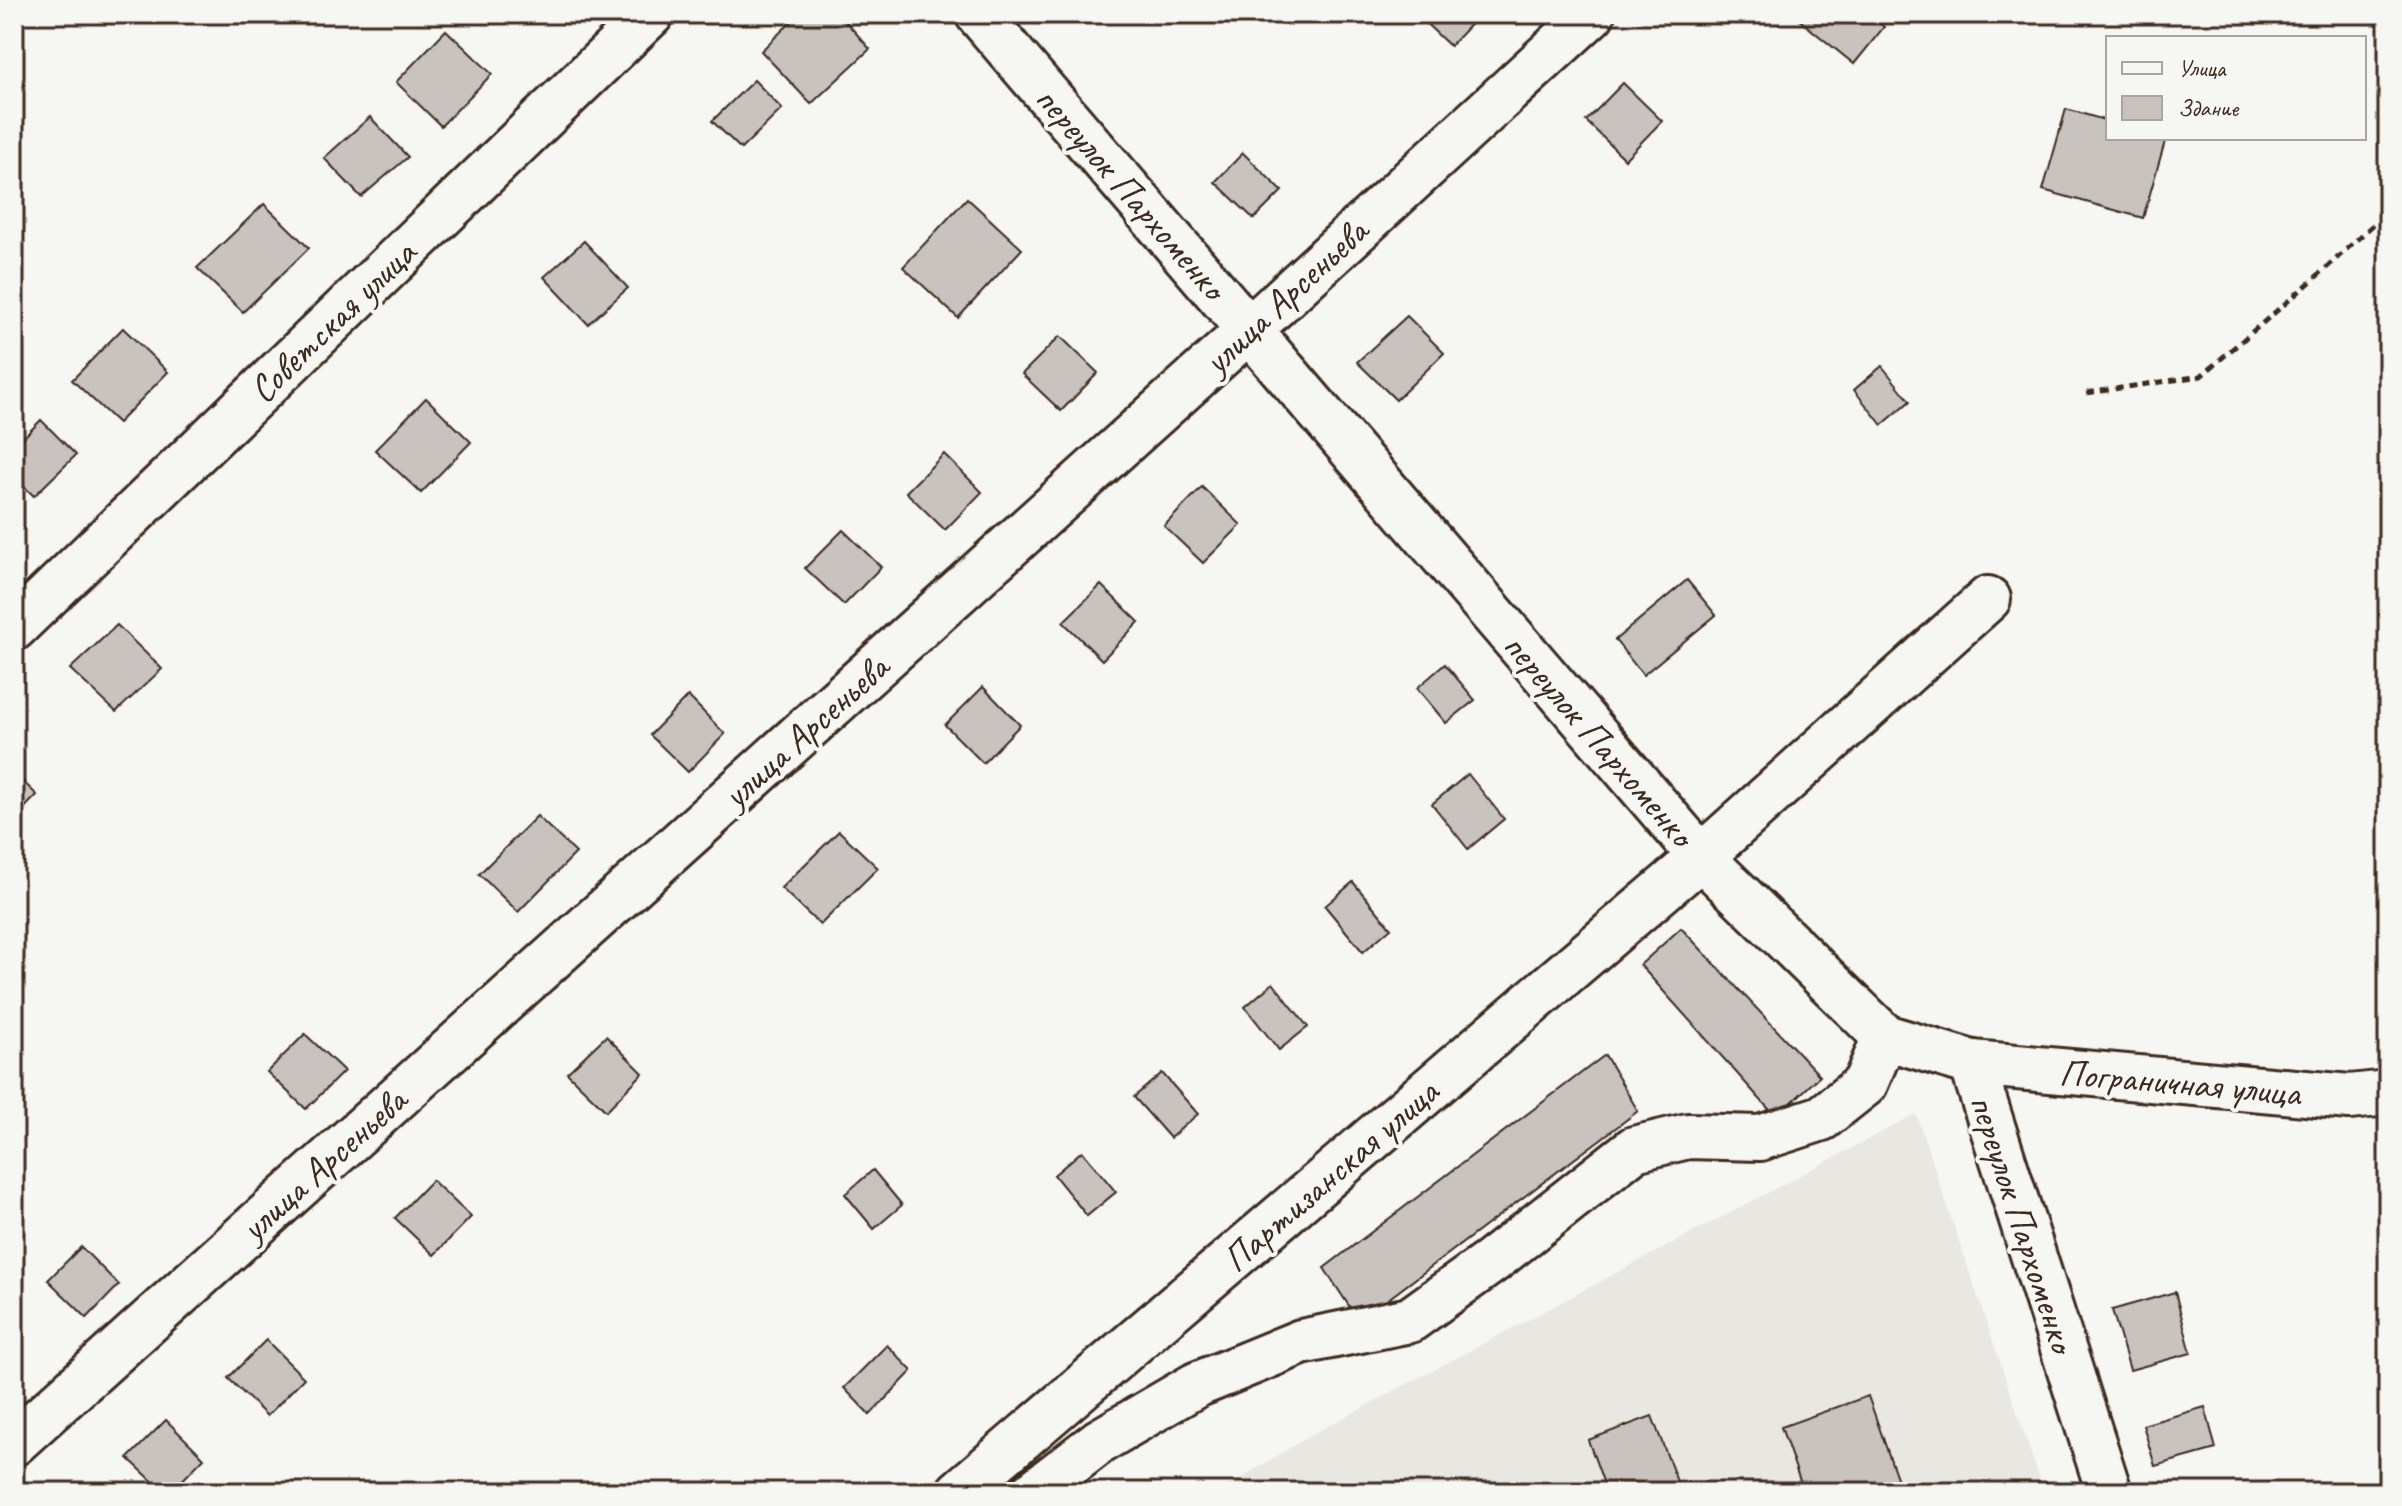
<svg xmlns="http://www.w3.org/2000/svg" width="2402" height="1506" font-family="Caveat,sans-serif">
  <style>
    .built { fill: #e8e7e2 }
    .building { fill: #c8c3be; stroke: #3b2a1e; stroke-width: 2 }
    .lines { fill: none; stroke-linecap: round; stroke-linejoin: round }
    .minor-casing { stroke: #3b2a1e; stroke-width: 50 }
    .path { stroke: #3b2a1e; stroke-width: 5; stroke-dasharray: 8 6; stroke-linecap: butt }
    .minor { stroke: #f6f6f2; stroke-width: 44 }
    .labels { text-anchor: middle; stroke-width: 8; stroke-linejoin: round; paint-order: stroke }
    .street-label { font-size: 38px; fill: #3b2a1e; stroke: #f6f6f2 }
  </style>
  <rect width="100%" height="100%" fill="#f6f6f2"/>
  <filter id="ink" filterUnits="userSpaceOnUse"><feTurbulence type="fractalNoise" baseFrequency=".0125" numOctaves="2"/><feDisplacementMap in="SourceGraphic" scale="16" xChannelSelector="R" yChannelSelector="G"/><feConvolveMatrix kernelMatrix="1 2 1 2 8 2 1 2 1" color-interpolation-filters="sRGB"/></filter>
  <g filter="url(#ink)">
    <polygon class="built" points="1916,1114 2044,1492 1218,1492 1311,1435"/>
    <g class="building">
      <polygon points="799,14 839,14 870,49 811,104 761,51"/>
      <polygon points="1416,14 1480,14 1450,46"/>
      <polygon points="1792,14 1868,14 1884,27 1854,64"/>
      <polygon points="446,30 492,74 441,126 396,82"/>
      <polygon points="754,80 782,109 741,149 712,121"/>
      <polygon points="1623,83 1662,121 1625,159 1586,121"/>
      <polygon points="2066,109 2108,121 2108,138 2166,138 2143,218 2043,190"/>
      <polygon points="370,117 408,157 361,197 324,158"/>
      <polygon points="1243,153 1282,191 1254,219 1215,182"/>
      <polygon points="967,198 1022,249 958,318 903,267"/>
      <polygon points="264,204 309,248 243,312 197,268"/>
      <polygon points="584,241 628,288 588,324 544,277"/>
      <polygon points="1407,316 1444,353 1396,400 1357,362"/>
      <polygon points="123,328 168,372 118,423 72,380"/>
      <polygon points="1060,336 1098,373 1061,411 1022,374"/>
      <polygon points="1882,366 1910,401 1882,425 1854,390"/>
      <polygon points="426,398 471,442 421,493 375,450"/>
      <polygon points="41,420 76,455 34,496 14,477 14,447"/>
      <polygon points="944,454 982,492 945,530 906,492"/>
      <polygon points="1202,487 1241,525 1203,563 1164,526"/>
      <polygon points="843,530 881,567 844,605 805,568"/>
      <polygon points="1687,580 1716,615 1643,675 1615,640"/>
      <polygon points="1101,585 1139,622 1102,660 1063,622"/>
      <polygon points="117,625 162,669 116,712 70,669"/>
      <polygon points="1445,664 1475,700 1446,723 1417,688"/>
      <polygon points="983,687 1020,725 983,763 945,725"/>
      <polygon points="688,696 725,734 688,772 650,735"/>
      <polygon points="14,773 37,795 14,819"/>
      <polygon points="1468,774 1504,819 1468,849 1432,804"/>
      <polygon points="537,816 576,853 518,912 479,874"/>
      <polygon points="839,831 878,868 820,925 781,888"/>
      <polygon points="1353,882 1391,928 1363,952 1325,906"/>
      <polygon points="1681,928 1820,1076 1776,1117 1640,965"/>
      <polygon points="1273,983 1308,1027 1279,1050 1245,1007"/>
      <polygon points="305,1034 344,1071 306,1109 267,1072"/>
      <polygon points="606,1036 643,1073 606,1111 567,1073"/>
      <polygon points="1605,1055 1638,1111 1359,1321 1324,1268"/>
      <polygon points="1162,1073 1198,1114 1170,1138 1134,1097"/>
      <polygon points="1082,1151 1116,1192 1087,1216 1054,1175"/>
      <polygon points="873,1170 902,1205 874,1229 845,1194"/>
      <polygon points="432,1180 471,1217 434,1255 395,1218"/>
      <polygon points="81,1247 119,1285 87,1318 48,1280"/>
      <polygon points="2175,1292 2191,1353 2130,1370 2112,1310"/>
      <polygon points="266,1340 304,1378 267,1416 228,1378"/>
      <polygon points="887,1345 912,1371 870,1415 844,1388"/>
      <polygon points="1868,1396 1902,1492 1804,1492 1781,1427"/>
      <polygon points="2205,1407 2216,1449 2155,1466 2143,1425"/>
      <polygon points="1652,1416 1681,1492 1607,1492 1588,1440"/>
      <polygon points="166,1420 204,1458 171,1492 164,1492 128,1458"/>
    </g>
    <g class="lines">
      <g class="minor-casing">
        <g id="minor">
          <polyline points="978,14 1701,857 1885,1037 1972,1063 2109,1492"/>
          <polyline points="14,628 651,14"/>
          <polyline points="1972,1063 2350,1097 2388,1093"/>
          <polyline points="14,1443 1249,330 1592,14"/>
          <polyline points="959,1492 1701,857 1988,599"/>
          <polyline points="1034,1492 1100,1441 1196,1385 1301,1342 1410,1320 1492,1261 1634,1149 1688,1136 1760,1138 1822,1118 1865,1084 1885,1037"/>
        </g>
      </g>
      <polyline class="path" points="2087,393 2201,376 2323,271 2388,211"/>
      <use href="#minor" class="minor"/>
    </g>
  </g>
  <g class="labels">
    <g class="street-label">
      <text transform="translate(1131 192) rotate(49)" y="13">переулок Пархоменко</text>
      <text transform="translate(1285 296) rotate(-43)" y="13">улица Арсеньева</text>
      <text transform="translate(332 321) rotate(-44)" y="13">Советская улица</text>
      <text transform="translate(805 731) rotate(-42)" y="13">улица Арсеньева</text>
      <text transform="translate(1599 739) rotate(49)" y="13">переулок Пархоменко</text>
      <text transform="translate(2180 1082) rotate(5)" y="13">Пограничная улица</text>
      <text transform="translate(323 1164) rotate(-42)" y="13">улица Арсеньева</text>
      <text transform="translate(1330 1175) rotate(-41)" y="13">Партизанская улица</text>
      <text transform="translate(2023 1223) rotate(72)" y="13">переулок Пархоменко</text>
    </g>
  </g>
  <rect width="2402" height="1506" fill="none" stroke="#f6f6f2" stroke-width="48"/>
  <rect x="24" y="24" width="2354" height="1458" fill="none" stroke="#3b2a1e" stroke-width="3" filter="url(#ink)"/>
  <rect x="2106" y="36" width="260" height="104" fill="#f6f6f2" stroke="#aba49d" stroke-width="2"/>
  <rect x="2122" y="62" width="40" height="12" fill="#f6f6f2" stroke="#aba49d" stroke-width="2"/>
  <text x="2178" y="76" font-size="24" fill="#3b2a1e">Улица</text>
  <rect x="2122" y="96" width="40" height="24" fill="#c8c3be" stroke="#aba49d" stroke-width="2"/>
  <text x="2178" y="116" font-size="24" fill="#3b2a1e">Здание</text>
</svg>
